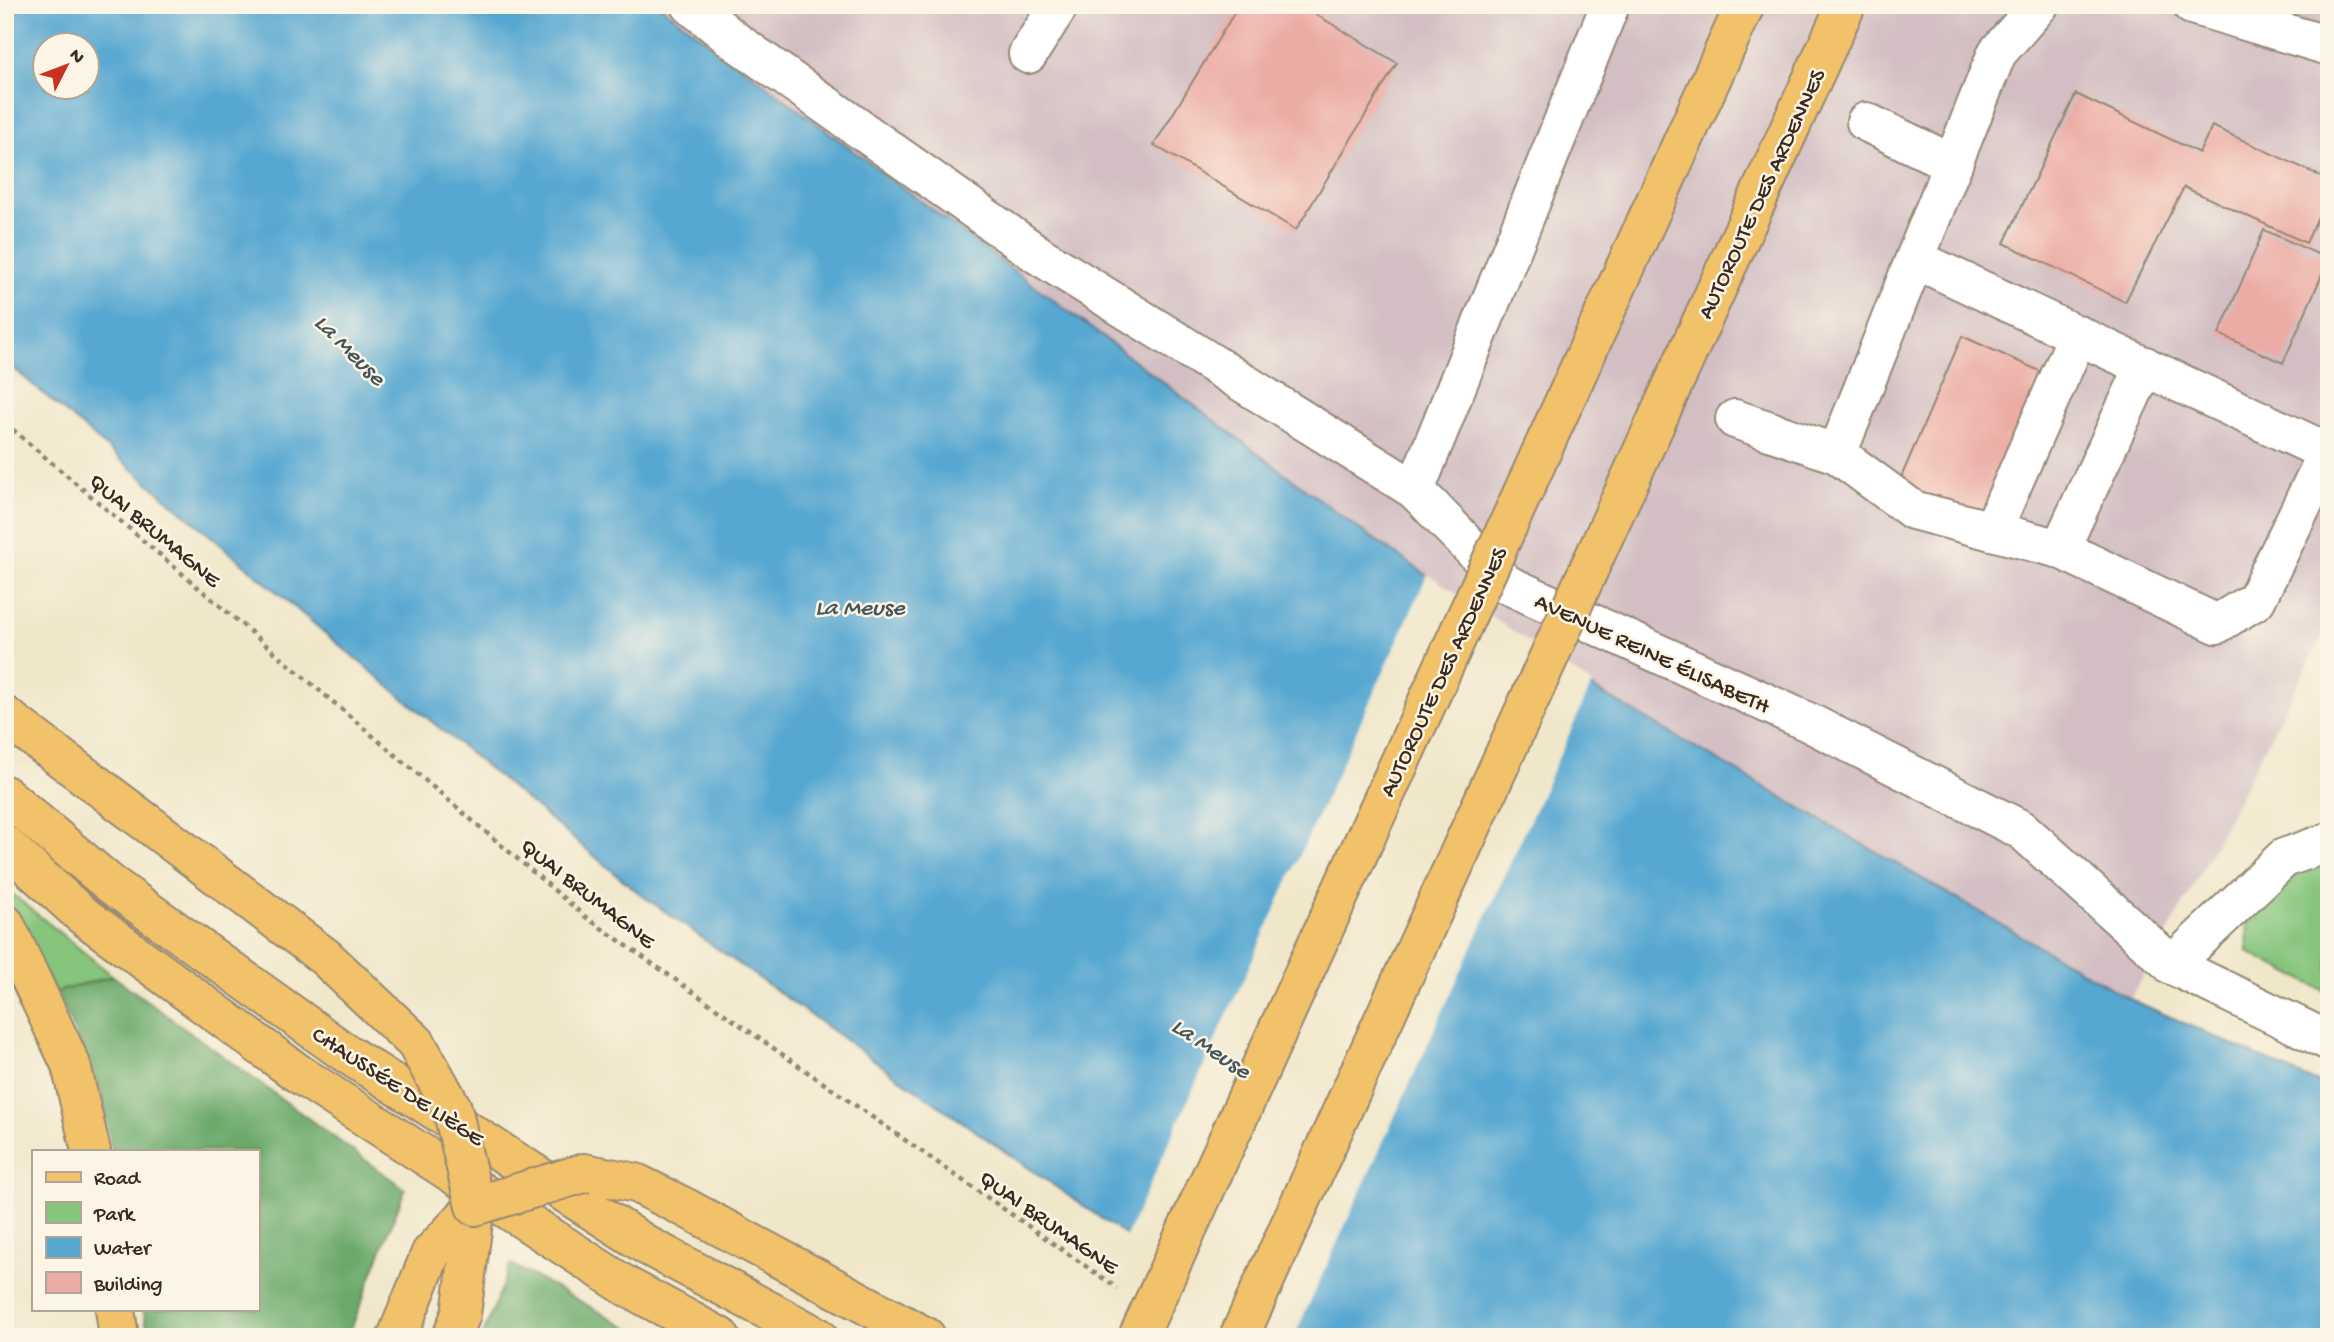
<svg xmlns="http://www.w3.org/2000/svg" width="2334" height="1342" font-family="'Gochi Hand',sans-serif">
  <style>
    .industrial { fill: #d2bec3 }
    .green { fill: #85c57c; stroke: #60784d; stroke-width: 2 }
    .forest { fill: #6caa6c; stroke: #546a45; stroke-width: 2 }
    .water { fill: #57a7d1; stroke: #496878; stroke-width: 2; fill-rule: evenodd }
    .pier { fill: #f0e7ca }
    .building { fill: #ebaca5 }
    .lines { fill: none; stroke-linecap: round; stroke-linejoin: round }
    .minor-casing { stroke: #968874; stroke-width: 42 }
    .major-casing { stroke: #968874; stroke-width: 42 }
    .path { stroke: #968874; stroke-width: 4.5; stroke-dasharray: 5 5; stroke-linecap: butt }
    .minor { stroke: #fff; stroke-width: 38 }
    .major { stroke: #f2c26a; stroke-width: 38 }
    .major-bridge-casing { stroke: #968874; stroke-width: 42; stroke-linecap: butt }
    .highway-bridge-casing { stroke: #968874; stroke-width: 42; stroke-linecap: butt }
    .major-bridge { stroke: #f2c26a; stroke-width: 38 }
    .highway-bridge { stroke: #f2c26a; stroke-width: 38 }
    .labels { text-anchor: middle; stroke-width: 5; stroke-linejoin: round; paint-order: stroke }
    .street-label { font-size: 23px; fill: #3b2a1e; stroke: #fcf5e5 }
    .water-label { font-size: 24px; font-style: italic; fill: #45565d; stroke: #fcf5e5 }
  </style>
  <rect width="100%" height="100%" fill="#fcf5e5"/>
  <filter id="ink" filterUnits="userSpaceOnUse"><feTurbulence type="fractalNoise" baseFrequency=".0143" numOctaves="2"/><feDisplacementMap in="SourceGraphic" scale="14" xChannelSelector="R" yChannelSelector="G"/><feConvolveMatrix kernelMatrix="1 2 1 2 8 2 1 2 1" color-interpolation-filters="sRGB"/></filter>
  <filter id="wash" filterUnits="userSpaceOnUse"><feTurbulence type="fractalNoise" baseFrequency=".00686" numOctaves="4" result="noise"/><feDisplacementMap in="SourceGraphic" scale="28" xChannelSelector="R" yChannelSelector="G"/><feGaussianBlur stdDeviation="1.57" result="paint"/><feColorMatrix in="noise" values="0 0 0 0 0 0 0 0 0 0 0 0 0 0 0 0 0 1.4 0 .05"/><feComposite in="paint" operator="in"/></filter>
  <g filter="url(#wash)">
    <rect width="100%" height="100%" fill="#f0e7ca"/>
    <polygon class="industrial" points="659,5 2329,5 2329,623 2188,896 2130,999 1591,687 1427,577 1355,526"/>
    <g class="green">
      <polygon points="2329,855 2329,993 2248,952 2247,910 2288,867"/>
      <polygon points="5,888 113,976 56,992 5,904"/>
    </g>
    <g class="forest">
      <polygon points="113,976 405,1189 348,1337 149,1337 143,1309 257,1309 257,1151 112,1151 100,1088 56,992"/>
      <polygon points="511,1264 646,1337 482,1337"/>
    </g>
    <path class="water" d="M 5,5 L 659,5 L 1355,526 L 1591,687 L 2130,999 L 2329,1088 L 2329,1337 L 1281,1337 L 1128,1237 L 899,1078 L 639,893 L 326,634 L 5,361 ZM 46,46 L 88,46 L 88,88 L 46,88 Z"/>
    <polygon class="pier" points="1428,574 1592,684 1294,1337 1274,1337 1125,1239"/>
    <g id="blocks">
      <g class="building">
        <polygon points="1239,5 1300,5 1397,63 1296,230 1154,145"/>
        <polygon points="2076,94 2199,153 2212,126 2329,180 2329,193 2306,243 2184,187 2125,302 2004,243"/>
        <polygon points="2264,230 2329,259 2283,363 2219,334"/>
        <polygon points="1962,336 2044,373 1980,517 1899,482"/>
      </g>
    </g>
  </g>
  <g filter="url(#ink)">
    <use href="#blocks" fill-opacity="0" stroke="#968874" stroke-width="2"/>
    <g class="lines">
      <g class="minor-casing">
        <g id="minor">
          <polyline points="691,5 735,41 1040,256 1415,490"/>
          <polyline points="1610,5 1415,490 1506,584 1808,722 2022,830 2172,965 2284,858 2329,842"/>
          <polyline points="2039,5 1997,53 1837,454 1913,510 2060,549 2217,624 2256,600 2328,452"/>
          <polyline points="2192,5 2329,46"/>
          <polyline points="1028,54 1059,5"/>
          <polyline points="1866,122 1953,164"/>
          <polyline points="1915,259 2329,453"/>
          <polyline points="1735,419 1837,454"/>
          <polyline points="1992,531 2078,335"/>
          <polyline points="2060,549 2145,366"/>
          <polyline points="2172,965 2329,1041"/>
        </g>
      </g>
      <g class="major-casing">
        <g id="major">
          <polyline points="5,716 325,957 416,1043"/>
          <polyline points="5,795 109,883 344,1052 648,1246 818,1337"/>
          <polyline points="5,845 81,914 299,1074 626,1286 720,1337"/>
          <polyline points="5,924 71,1065 91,1151"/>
          <polyline points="584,1173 636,1183 686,1208 926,1337"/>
          <polyline points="115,1309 119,1337"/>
          <polyline points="397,1337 431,1253 475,1206"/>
          <polyline points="452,1337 461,1314 475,1206"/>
        </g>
      </g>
      <polyline class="path" points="5,423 587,918 1117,1288"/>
      <use href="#minor" class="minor"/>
      <use href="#major" class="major"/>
      <g class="major-bridge-casing">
        <polyline id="major-bridge" points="416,1043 452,1108 475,1206 584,1173"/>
      </g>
      <g class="highway-bridge-casing">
        <g id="highway-bridge">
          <polyline points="1138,1337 1745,5"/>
          <polyline points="1239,1337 1846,5"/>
        </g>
      </g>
      <use href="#major-bridge" class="major-bridge"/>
      <use href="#highway-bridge" class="highway-bridge"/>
    </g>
  </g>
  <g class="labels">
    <g class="street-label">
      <text transform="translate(1760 193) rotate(-65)" y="8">AUTOROUTE DES ARDENNES</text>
      <text transform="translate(156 529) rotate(40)" y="8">QUAI BRUMAGNE</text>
      <text transform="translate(1653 652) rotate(25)" y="8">AVENUE REINE ÉLISABETH</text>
      <text transform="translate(1442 671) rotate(-65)" y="8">AUTOROUTE DES ARDENNES</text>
      <text transform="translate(589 892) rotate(38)" y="8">QUAI BRUMAGNE</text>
      <text transform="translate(399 1085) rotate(33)" y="8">CHAUSSÉE DE LIÈGE</text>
      <text transform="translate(1050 1221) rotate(35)" y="8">QUAI BRUMAGNE</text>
    </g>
    <g class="water-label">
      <text transform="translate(351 349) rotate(45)" y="8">La Meuse</text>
      <text x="860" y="614">La Meuse</text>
      <text transform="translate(1212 1047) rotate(34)" y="8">La Meuse</text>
    </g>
  </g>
  <rect width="2334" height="1342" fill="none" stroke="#fcf5e5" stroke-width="28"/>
  <rect x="32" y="1150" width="228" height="161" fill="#fcf5e5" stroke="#afa495" stroke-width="2"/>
  <rect x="46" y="1172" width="35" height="10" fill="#f2c26a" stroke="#afa495" stroke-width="2"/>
  <text x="94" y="1184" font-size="21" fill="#3b2a1e">Road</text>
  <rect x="46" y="1202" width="35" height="21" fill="#85c57c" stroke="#afa495" stroke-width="2"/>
  <text x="94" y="1220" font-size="21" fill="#3b2a1e">Park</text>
  <rect x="46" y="1237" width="35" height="21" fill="#57a7d1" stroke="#afa495" stroke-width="2"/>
  <text x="94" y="1254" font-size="21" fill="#3b2a1e">Water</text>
  <rect x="46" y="1272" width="35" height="21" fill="#ebaca5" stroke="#afa495" stroke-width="2"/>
  <text x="94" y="1290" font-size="21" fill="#3b2a1e">Building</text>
  <g transform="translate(66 66) rotate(48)"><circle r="33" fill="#fcf5e5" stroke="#afa495" stroke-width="2"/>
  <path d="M0-5L12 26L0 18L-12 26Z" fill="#c8321e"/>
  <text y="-10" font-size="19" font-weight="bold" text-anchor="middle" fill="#3b2a1e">N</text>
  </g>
</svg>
